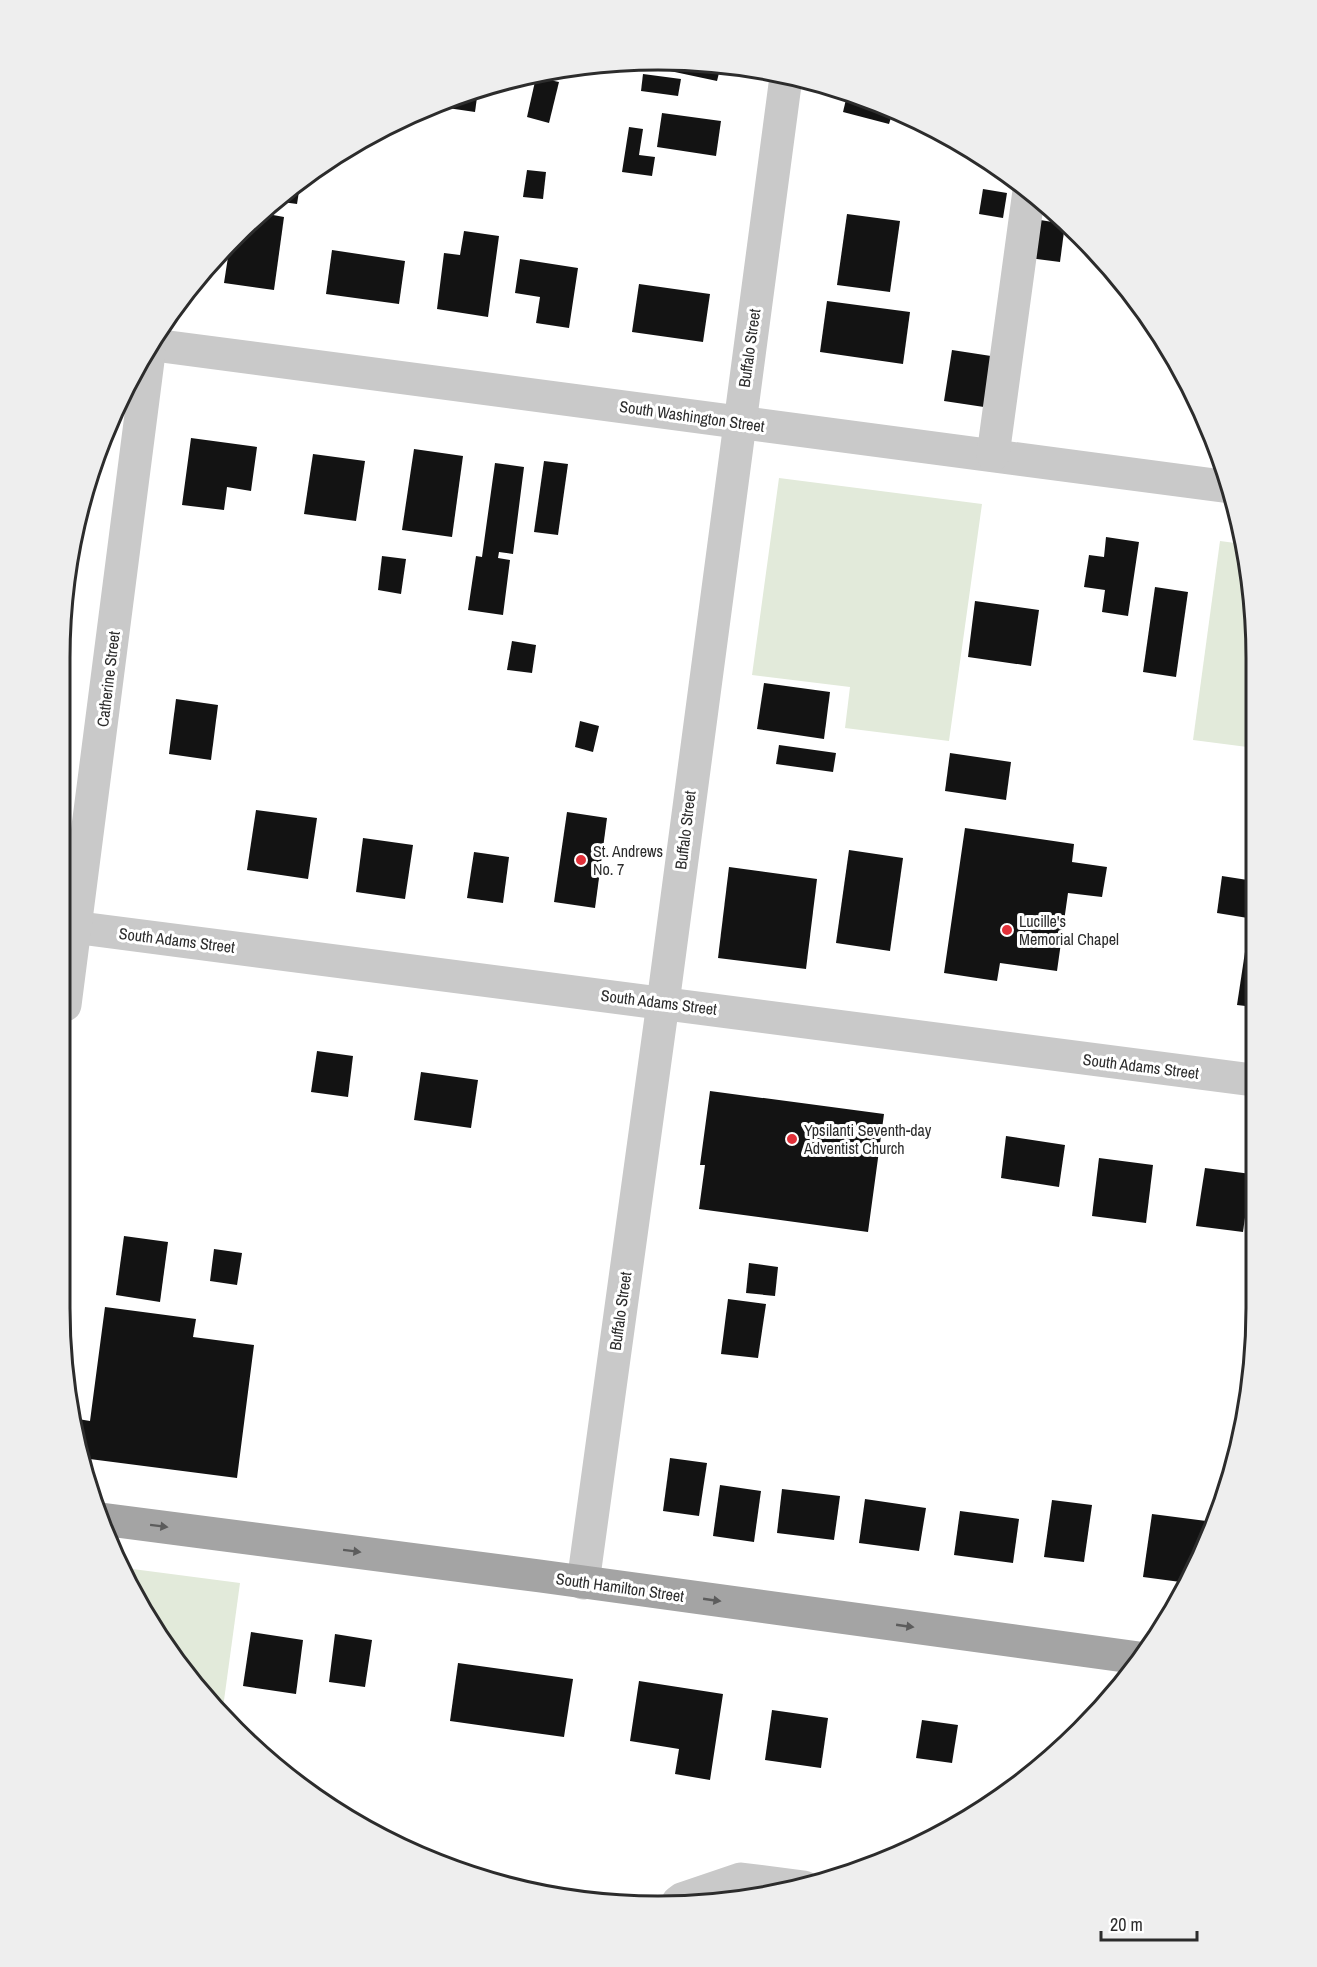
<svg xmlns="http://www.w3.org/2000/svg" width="1317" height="1967" font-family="'Archivo Narrow',sans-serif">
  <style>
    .green { fill: #e2eada }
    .building { fill: #131313 }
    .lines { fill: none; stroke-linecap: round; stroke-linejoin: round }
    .minor { stroke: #c9c9c9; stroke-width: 33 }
    .major { stroke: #a4a4a4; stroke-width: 33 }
    .oneway { fill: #5c5c5c }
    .poi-dot { fill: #e13039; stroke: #fff; stroke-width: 2 }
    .labels { text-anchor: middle; stroke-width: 6; stroke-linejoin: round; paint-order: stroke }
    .street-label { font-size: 16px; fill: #2c2c2c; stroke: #fff }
    .poi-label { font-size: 16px; fill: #2c2c2c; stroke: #fff; text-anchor: start }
    .rim { fill: none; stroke: #2c2c2c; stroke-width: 3 }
  </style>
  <rect width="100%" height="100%" fill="#fff"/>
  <g class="green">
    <polygon points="779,478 982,504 949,741 845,728 850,687 752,675"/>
    <polygon points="1220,541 1243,544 1256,620 1255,748 1193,740"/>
    <polygon points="125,1568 240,1583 222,1715 161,1641"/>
  </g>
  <g class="building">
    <polygon points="671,63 700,64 721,65 717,81 670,71"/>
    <polygon points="643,74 681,79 678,96 641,91"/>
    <polygon points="536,77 559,82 549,123 527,117"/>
    <polygon points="478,90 475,112 434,106"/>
    <polygon points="848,91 893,111 889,124 843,112"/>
    <polygon points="662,113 721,121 716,156 657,147"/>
    <polygon points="629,127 643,129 639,155 655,157 652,176 622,172"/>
    <polygon points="527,170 546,172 543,199 523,197"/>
    <polygon points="301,179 297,204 275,201 294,183"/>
    <polygon points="983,189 1007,193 1003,218 979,214"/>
    <polygon points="262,213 284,217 274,290 224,283 230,244"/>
    <polygon points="847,214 900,221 890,292 837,285"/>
    <polygon points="1034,219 1065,224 1060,262 1029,258"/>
    <polygon points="464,231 499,236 488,317 437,309 444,253 460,255"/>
    <polygon points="332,250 405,261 399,304 326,294"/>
    <polygon points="520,259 578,268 569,328 536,323 540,297 515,293"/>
    <polygon points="639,284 710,294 703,342 632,332"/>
    <polygon points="827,301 910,312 903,364 820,352"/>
    <polygon points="952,350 991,356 984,407 944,401"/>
    <polygon points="191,438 257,447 251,491 227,487 224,510 182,505"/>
    <polygon points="414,449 463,456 452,537 402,530"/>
    <polygon points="313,454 365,461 356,521 304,514"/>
    <polygon points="544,461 568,464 558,535 534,532"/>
    <polygon points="495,463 524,467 513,554 499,552 498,558 510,560 503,615 468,610 476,556 482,557"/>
    <polygon points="1106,537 1139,542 1128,616 1102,612 1105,590 1084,587 1089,555 1104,557"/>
    <polygon points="382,556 406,559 401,594 378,590"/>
    <polygon points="1155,587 1188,592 1176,677 1143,672"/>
    <polygon points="65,596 71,597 68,619 65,619"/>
    <polygon points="975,601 1039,610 1031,666 968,657"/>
    <polygon points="512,641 536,645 532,673 507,670"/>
    <polygon points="764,683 830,692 824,739 757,729"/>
    <polygon points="176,699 218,705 211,760 169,754"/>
    <polygon points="580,721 599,726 593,752 575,747"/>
    <polygon points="779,745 836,753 833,772 776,764"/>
    <polygon points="950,753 1011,762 1006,800 945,791"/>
    <polygon points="256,810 317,818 308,879 247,870"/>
    <polygon points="567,812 607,818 595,908 554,902"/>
    <polygon points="965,828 1074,844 1072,862 1107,867 1102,897 1068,893 1057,971 1000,963 997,981 944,973"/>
    <polygon points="363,838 413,845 405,899 356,892"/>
    <polygon points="849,850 903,858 890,951 836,943"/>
    <polygon points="474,852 509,857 503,903 467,898"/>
    <polygon points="729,867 817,879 806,969 718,958"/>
    <polygon points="1222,876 1254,881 1254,919 1217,913"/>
    <polygon points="1248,932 1254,933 1254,1007 1237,1005"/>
    <polygon points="317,1051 353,1056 348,1097 311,1092"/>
    <polygon points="421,1072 478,1080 471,1128 414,1120"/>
    <polygon points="710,1091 884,1114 868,1232 699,1209 705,1165 700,1165"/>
    <polygon points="1006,1136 1065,1145 1059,1187 1001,1178"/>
    <polygon points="1099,1158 1153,1165 1146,1223 1092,1216"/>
    <polygon points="1205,1168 1251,1174 1243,1232 1196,1226"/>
    <polygon points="124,1236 168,1242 160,1302 116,1295"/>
    <polygon points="214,1249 242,1253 237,1285 210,1281"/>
    <polygon points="749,1263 778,1267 775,1296 746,1293"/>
    <polygon points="728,1299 766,1304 758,1358 721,1354"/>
    <polygon points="105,1307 196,1319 193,1337 254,1345 237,1478 82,1458 72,1418 90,1421"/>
    <polygon points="670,1458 707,1463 699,1516 663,1511"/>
    <polygon points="720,1485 761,1491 754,1542 713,1536"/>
    <polygon points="782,1489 840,1496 834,1540 777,1533"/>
    <polygon points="865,1499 926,1508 919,1551 859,1543"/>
    <polygon points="1052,1500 1092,1505 1084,1562 1044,1557"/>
    <polygon points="960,1511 1019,1519 1013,1563 954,1555"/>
    <polygon points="1152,1514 1214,1522 1213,1529 1195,1573 1188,1583 1143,1577"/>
    <polygon points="251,1632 303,1640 296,1694 243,1686"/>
    <polygon points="335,1634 372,1640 365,1687 329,1682"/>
    <polygon points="458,1663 573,1679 564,1737 450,1721"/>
    <polygon points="639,1681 723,1694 710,1780 675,1774 679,1749 630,1741"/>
    <polygon points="772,1710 828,1718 821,1768 765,1760"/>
    <polygon points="922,1720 958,1725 952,1763 916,1758"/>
  </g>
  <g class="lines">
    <g class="minor">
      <polyline points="154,345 1230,487"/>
      <polyline points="993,455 1029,191"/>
      <polyline points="65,926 1253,1080"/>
      <polyline points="65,1005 149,353"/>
      <polyline points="583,1583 663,1003 786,77"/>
      <polyline points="678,1902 682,1899 741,1879 804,1887"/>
    </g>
    <polyline class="major" points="101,1519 540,1576 1139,1658"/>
  </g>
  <defs><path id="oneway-solid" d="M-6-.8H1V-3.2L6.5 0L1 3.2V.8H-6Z" transform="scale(1.5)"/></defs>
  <g class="oneway">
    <use href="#oneway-solid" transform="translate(159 1526) rotate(7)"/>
    <use href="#oneway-solid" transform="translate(352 1551) rotate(7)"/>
    <use href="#oneway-solid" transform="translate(712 1600) rotate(8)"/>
    <use href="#oneway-solid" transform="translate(905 1626) rotate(8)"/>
  </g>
  <g class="poi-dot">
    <circle cx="581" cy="860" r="6"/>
    <circle cx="1007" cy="930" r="6"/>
    <circle cx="792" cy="1139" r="6"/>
  </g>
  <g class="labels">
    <g class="street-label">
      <text transform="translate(749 348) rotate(-82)" y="6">Buffalo Street</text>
      <text transform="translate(692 416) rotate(8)" y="6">South Washington Street</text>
      <text transform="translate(108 679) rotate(-83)" y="6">Catherine Street</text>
      <text transform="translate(685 830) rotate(-83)" y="6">Buffalo Street</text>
      <text transform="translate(177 940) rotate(7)" y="6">South Adams Street</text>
      <text transform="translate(659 1002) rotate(7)" y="6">South Adams Street</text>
      <text transform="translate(1141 1066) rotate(7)" y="6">South Adams Street</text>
      <text transform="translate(620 1311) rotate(-82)" y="6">Buffalo Street</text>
      <text transform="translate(620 1587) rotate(8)" y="6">South Hamilton Street</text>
    </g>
    <g class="poi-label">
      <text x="593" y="857">St. Andrews<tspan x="593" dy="18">No. 7</tspan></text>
      <text x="1019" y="927">Lucille's<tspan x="1019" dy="18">Memorial Chapel</tspan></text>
      <text x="804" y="1136">Ypsilanti Seventh-day<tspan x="804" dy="18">Adventist Church</tspan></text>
    </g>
  </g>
  <path d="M0 0H1317V1967H0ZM658 70H658A588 588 0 0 1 1246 658V1308A588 588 0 0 1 658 1896H658A588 588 0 0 1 70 1308V658A588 588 0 0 1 658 70Z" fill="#eee" fill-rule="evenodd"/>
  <path class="rim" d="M658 70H658A588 588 0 0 1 1246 658V1308A588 588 0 0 1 658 1896H658A588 588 0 0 1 70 1308V658A588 588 0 0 1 658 70Z"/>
  <path d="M1101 1931v9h96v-9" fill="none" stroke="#2c2c2c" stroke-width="3"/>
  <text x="1110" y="1931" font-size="18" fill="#2c2c2c" stroke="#ffffff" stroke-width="4.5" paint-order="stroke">20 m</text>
</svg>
